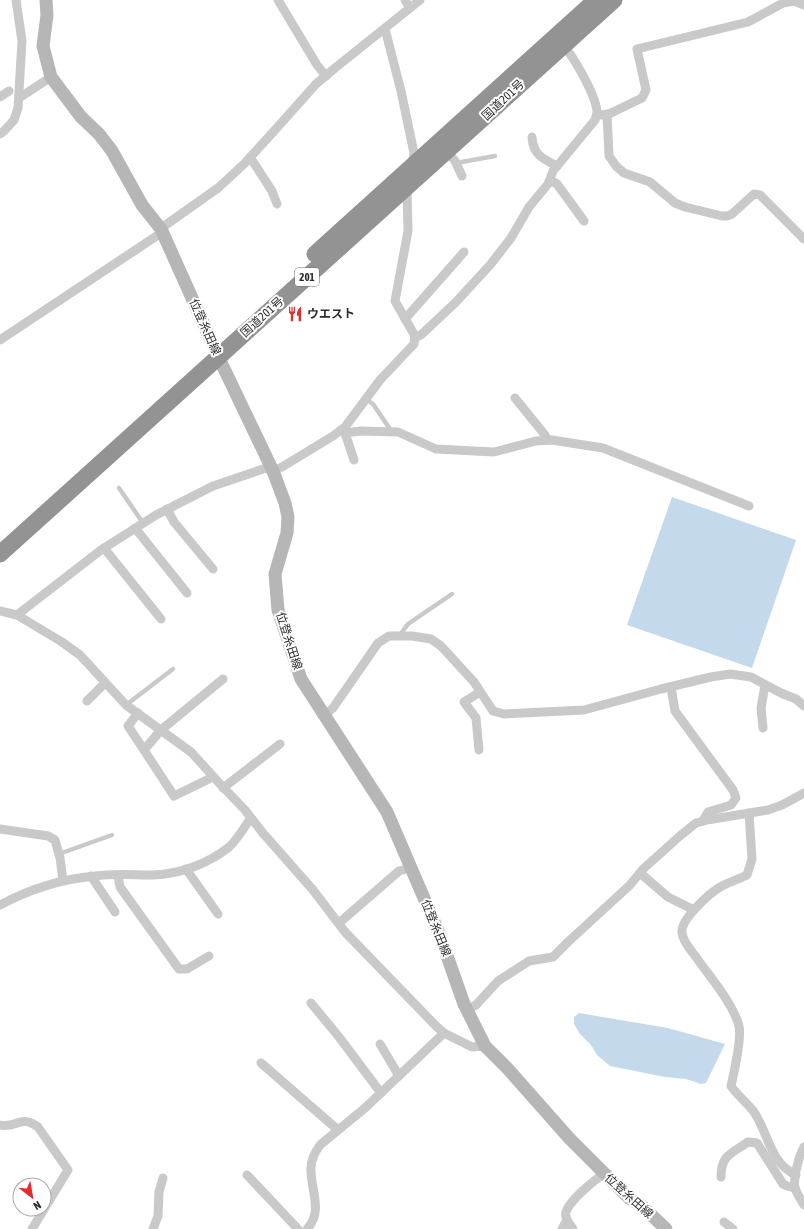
<svg xmlns="http://www.w3.org/2000/svg" width="804" height="1229" font-family="'Asap Condensed','Noto Sans JP',sans-serif">
  <style>
    .water { fill: #c4d9eb }
    .lines { fill: none; stroke-linecap: round; stroke-linejoin: round }
    .lane { stroke: #c9c9c9; stroke-width: 4.5 }
    .street { stroke: #c9c9c9; stroke-width: 9 }
    .secondary { stroke: #b6b6b6; stroke-width: 13 }
    .highway { stroke: #939393; stroke-width: 17 }
    .labels { text-anchor: middle; stroke-width: 4; stroke-linejoin: round; paint-order: stroke }
    .shield { fill: #fff; stroke: #6b6b6b; stroke-width: 1 }
    .shield-label { font-size: 11px; font-weight: bold; fill: #2c2c2c }
    .street-label { font-size: 12px; fill: #2c2c2c; stroke: #fff }
    .poi-label { font-size: 12px; font-weight: bold; fill: #2c2c2c; stroke: #fff; text-anchor: start }
  </style>
  <rect width="100%" height="100%" fill="#fff"/>
  <g class="water">
    <polygon points="672,497 796,540 752,668 627,625"/>
    <polygon points="579,1013 668,1028 725,1044 706,1083 701,1084 686,1079 665,1077 610,1066 597,1055 591,1045 580,1034 574,1024 574,1017"/>
  </g>
  <g class="lines">
    <g class="lane">
      <polyline points="456,163 495,156"/>
      <polyline points="366,399 373,404 392,432"/>
      <polyline points="119,488 143,523"/>
      <polyline points="399,636 408,624 452,594"/>
      <polyline points="126,705 173,669"/>
      <polyline points="59,854 112,835"/>
    </g>
    <g class="street">
      <polyline points="278,0 317,65 326,76"/>
      <polyline points="405,0 410,8"/>
      <polyline points="385,29 401,91 414,153 412,164"/>
      <polyline points="0,97 9,91"/>
      <polyline points="19,98 51,77"/>
      <polyline points="607,114 609,156 616,166 624,173 650,182 675,203 685,207 722,216 727,216 732,214 754,194 760,195 804,239"/>
      <polyline points="601,115 609,114 642,98 646,90 637,49 748,22 783,3 794,1 804,5"/>
      <polyline points="0,134 4,131 14,120 18,108 22,41 16,0"/>
      <path d="M 532,137 C 533,155 543,159 557,166"/>
      <polyline points="447,151 455,161 462,176"/>
      <polyline points="250,157 272,191 277,204"/>
      <polyline points="550,180 557,184 584,221"/>
      <polyline points="405,319 464,252"/>
      <path d="M 415,338 L 422,334 L 456,302 L 490,265 L 511,238 L 529,207 L 548,184 L 553,171 L 595,120 C 596,117 597,114 597,111 C 595,94 574,57 563,45"/>
      <polyline points="0,340 158,235 161,229 167,224 218,188 244,164 275,130 316,84 335,68 420,0"/>
      <polyline points="515,398 545,435 547,440"/>
      <polyline points="341,430 345,433 361,431 398,432 436,449 494,452 536,441 552,440 603,448 749,506"/>
      <polyline points="345,433 354,460"/>
      <polyline points="167,509 174,522 213,569"/>
      <polyline points="135,528 187,593"/>
      <polyline points="104,548 161,619"/>
      <polyline points="0,611 17,615 62,642 80,655 126,705 191,752 221,785 245,810 262,832 313,890 345,932 436,1026 444,1033 472,1047 485,1046"/>
      <polyline points="17,615 101,550 156,515 213,486 266,468 273,471 282,467 333,436 345,427 380,380 414,344 415,336 395,301 408,231 407,187"/>
      <polyline points="671,687 675,711 733,790 736,798 731,805 708,812 703,821"/>
      <polyline points="87,701 105,683"/>
      <polyline points="138,713 128,726 144,750"/>
      <polyline points="324,716 333,708 378,643 389,636 412,636 431,639 441,646 474,682 493,711 504,714 584,710 661,689 711,677 730,674 751,677 781,693 796,699 804,706"/>
      <polyline points="763,728 761,708 765,685"/>
      <polyline points="479,750 476,718 464,702 480,692"/>
      <polyline points="213,777 174,796 144,750 161,730 223,679"/>
      <polyline points="223,788 280,744"/>
      <path d="M 749,813 L 752,859 L 747,875 C 737,880 726,883 717,889 C 707,896 680,920 682,933 C 683,942 691,950 696,957 C 709,976 733,1003 739,1026 C 742,1039 734,1072 731,1086 C 738,1096 747,1103 754,1112 C 769,1134 769,1162 796,1175"/>
      <polyline points="0,829 48,836 55,840 60,858 63,880"/>
      <polyline points="186,869 218,914"/>
      <polyline points="640,873 668,897 694,910"/>
      <polyline points="118,875 120,887 179,969 187,969 209,956"/>
      <polyline points="91,876 115,912"/>
      <path d="M 0,905 C 30,889 62,879 95,876 C 114,873 134,875 153,875 C 180,874 208,864 229,847 C 238,839 244,827 251,818"/>
      <polyline points="339,923 399,871 410,868"/>
      <polyline points="311,1003 339,1037 381,1093"/>
      <polyline points="467,1010 476,1005 498,981 529,961 553,957 569,941 630,885 643,869 681,835 696,823 707,820 768,810 782,805 804,793"/>
      <polyline points="380,1044 399,1076"/>
      <polyline points="261,1063 338,1130"/>
      <path d="M 0,1125 C 16,1129 20,1114 38,1127 L 68,1170 L 32,1229"/>
      <path d="M 804,1147 C 799,1156 793,1177 795,1188 C 797,1194 801,1200 804,1205"/>
      <polyline points="247,1175 298,1229"/>
      <path d="M 721,1177 C 721,1155 731,1154 748,1142 L 757,1143 L 783,1184 L 787,1186 L 795,1188"/>
      <polyline points="724,1222 733,1229"/>
      <polyline points="153,1229 158,1216 159,1192 163,1178"/>
      <path d="M 307,1229 C 324,1211 310,1189 311,1168 C 311,1160 315,1152 320,1145 L 365,1108 L 444,1033"/>
      <polyline points="562,1229 567,1220"/>
      <path d="M 573,1229 C 570,1224 564,1218 566,1212 C 570,1199 593,1182 604,1173"/>
    </g>
    <polyline class="secondary" points="46,0 47,15 43,46 51,77 81,117 99,134 112,151 142,205 161,229 218,356 273,471 285,503 288,517 287,533 275,574 278,610 301,679 387,812 439,933 464,1004 485,1046 508,1069 569,1138 629,1198 643,1207 666,1229"/>
    <g class="highway">
      <polyline points="315,254 596,0"/>
      <polyline points="0,554 614,0"/>
    </g>
  </g>
  <defs>
    <g id="restaurant-bare" transform="scale(1.2)"><path d="M-5-6h1v4h1v-4h1v4h1v-4h1v5L-1.5 .5V6h-2V.5L-5-1ZM5-6V6H3V1.5H1.5Q1.5-4 5-6Z" fill="#e62b2c" stroke="#fff" stroke-width="2.5" paint-order="stroke"/></g>
  </defs>
  <g fill-rule="evenodd">
    <use href="#restaurant-bare" x="295" y="314"/>
  </g>
  <g class="labels">
    <rect class="shield" x="295" y="268" width="24" height="18" rx="3"/>
    <g class="shield-label">
      <text x="307" y="281">201</text>
    </g>
    <g class="street-label">
      <text transform="translate(503 100) rotate(-43)" y="4">国道201号</text>
      <text transform="translate(262 317) rotate(-42)" y="4">国道201号</text>
      <text transform="translate(205 327) rotate(66)" y="4">位登糸田線</text>
      <text transform="translate(289 641) rotate(72)" y="4">位登糸田線</text>
      <text transform="translate(436 928) rotate(68)" y="4">位登糸田線</text>
      <text transform="translate(629 1196) rotate(42)" y="4">位登糸田線</text>
    </g>
    <g class="poi-label">
      <text x="307" y="318">ウエスト</text>
    </g>
  </g>
  <g transform="translate(32 1197) rotate(149)"><circle r="19" fill="#ffffff" stroke="#ababab"/>
  <path d="M0-3L7 15L0 10L-7 15Z" fill="#e62b2c"/>
  <text y="-6" font-size="11" font-weight="bold" text-anchor="middle" fill="#2c2c2c">N</text>
  </g>
</svg>
